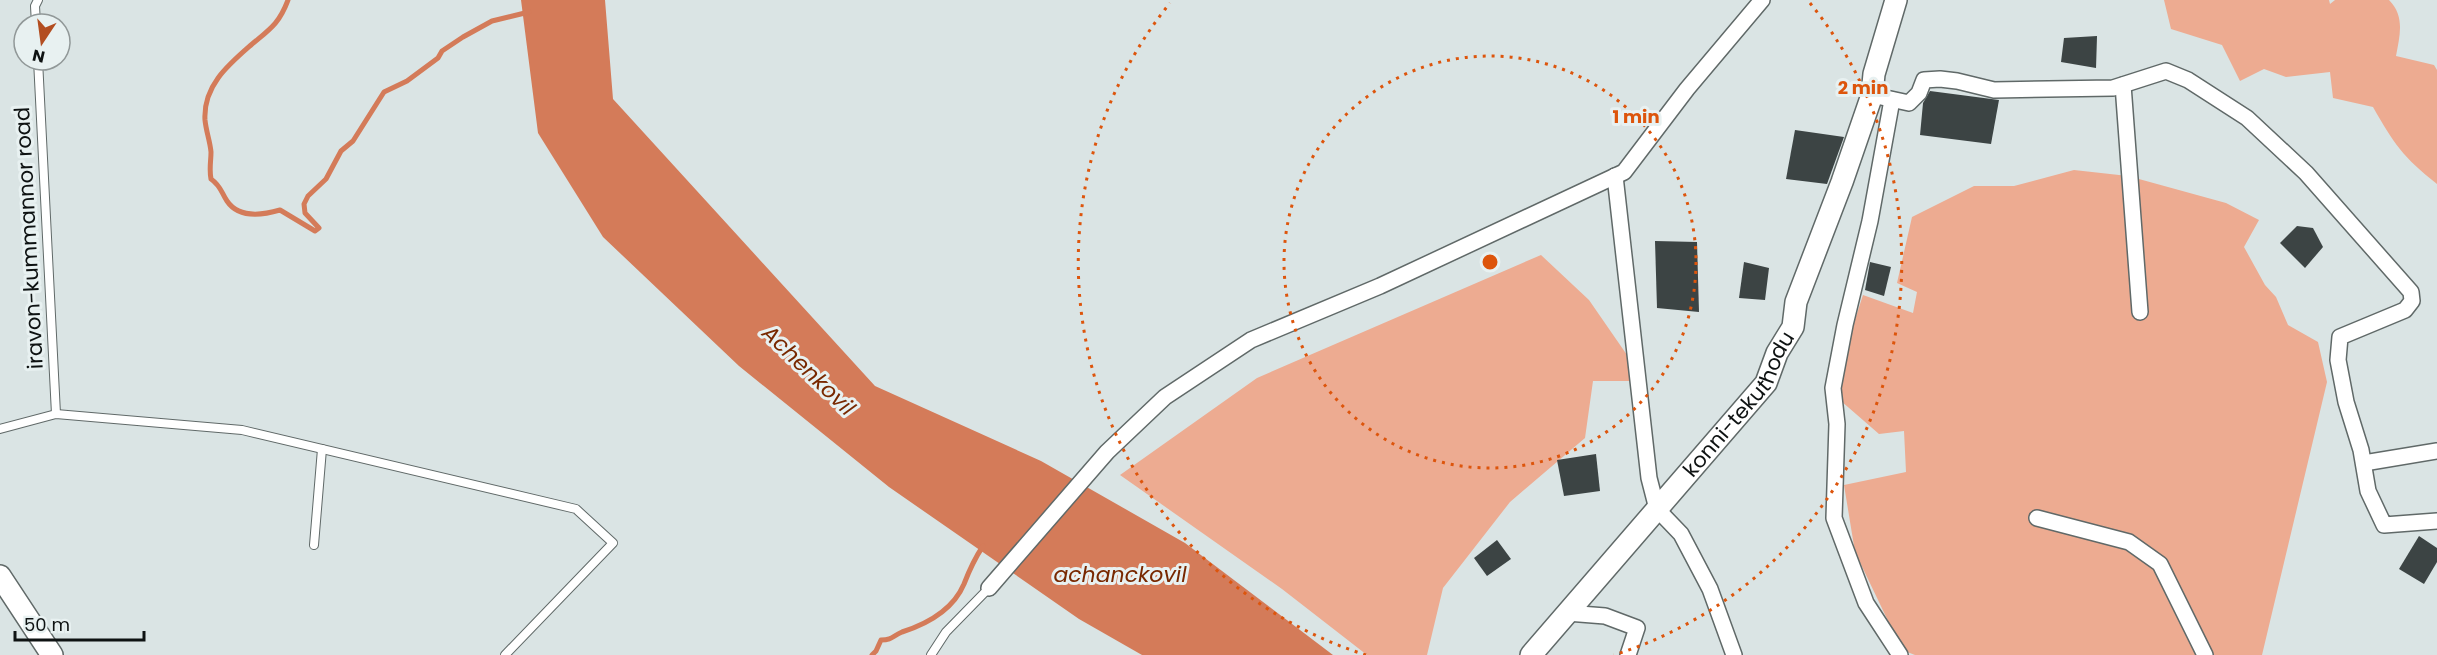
<svg xmlns="http://www.w3.org/2000/svg" width="2437" height="655" font-family="Poppins,sans-serif">
  <style>
    .green { fill: #edab91 }
    .water { fill: #d47b59 }
    .lines { fill: none; stroke-linecap: round; stroke-linejoin: round }
    .stream { stroke: #d47b59; stroke-width: 5 }
    .building { fill: #3c4444 }
    .lane-casing { stroke: #606968; stroke-width: 10 }
    .street-casing { stroke: #606968; stroke-width: 18 }
    .secondary-casing { stroke: #606968; stroke-width: 24 }
    .lane { stroke: #fff; stroke-width: 8 }
    .street { stroke: #fff; stroke-width: 15 }
    .secondary { stroke: #fff; stroke-width: 21 }
    .ring { fill: none; stroke: #dd550c; stroke-width: 3; stroke-dasharray: 3 6 }
    .labels { text-anchor: middle; stroke-width: 6; stroke-linejoin: round; paint-order: stroke }
    .street-label { font-size: 21px; fill: #0e1212; stroke: #e8f1f1 }
    .water-label { font-size: 22px; font-style: italic; fill: #782800; stroke: #e8f1f1 }
    .centre { fill: #dd550c; stroke: #e8f1f1; stroke-width: 3 }
    .ring-label { font-size: 18px; text-anchor: middle; font-weight: bold; fill: #dd550c; stroke: #e8f1f1; stroke-width: 6; stroke-linejoin: round; paint-order: stroke }
  </style>
  <rect width="100%" height="100%" fill="#dae4e4"/>
  <g class="green">
    <path d="M 2164,0 L 2329,0 L 2330,4 L 2335,0 L 2389,0 C 2405,16 2400,35 2396,56 L 2434,65 L 2437,70 L 2437,184 C 2403,157 2394,144 2373,107 L 2333,98 L 2330,72 L 2286,77 L 2264,69 L 2240,81 L 2222,45 L 2171,29 Z"/>
    <polygon points="2074,170 2128,176 2226,203 2259,220 2244,247 2265,285 2276,297 2288,325 2318,342 2327,382 2262,655 1915,655 1902,650 1855,552 1844,485 1906,472 1904,431 1879,434 1841,401 1837,375 1863,295 1913,313 1917,292 1897,283 1912,217 1974,186 2014,186"/>
    <polygon points="1541,255 1589,300 1645,381 1593,381 1585,438 1510,502 1443,588 1427,655 1367,655 1282,589 1120,475 1257,378"/>
  </g>
  <polygon class="water" points="521,0 605,0 613,99 875,386 1041,461 1185,543 1333,655 1142,655 1079,619 889,487 739,366 603,237 538,133"/>
  <g class="lines">
    <g class="stream">
      <path d="M 288,0 C 279,24 270,29 251,45 C 228,65 203,86 205,120 C 206,131 210,141 211,152 C 211,161 209,169 211,179 C 221,186 221,192 227,201 C 239,219 263,215 280,210 L 315,231 L 319,228 L 305,213 L 304,204 L 308,196 L 326,179 L 341,151 L 353,141 L 384,92 L 407,81 L 438,58 L 442,51 L 463,37 L 492,21 L 529,12"/>
      <path d="M 872,655 L 876,651 L 881,640 C 893,640 892,636 902,632 C 927,624 953,610 964,584 C 969,571 975,558 983,546"/>
    </g>
  </g>
  <g class="building">
    <polygon points="2097,36 2096,68 2061,62 2064,38"/>
    <polygon points="1930,91 1999,100 1991,144 1920,135 1923,103"/>
    <polygon points="1795,130 1844,137 1827,184 1786,179"/>
    <polygon points="2297,226 2313,228 2323,247 2305,268 2280,243"/>
    <polygon points="1655,241 1697,242 1699,312 1657,308"/>
    <polygon points="1744,262 1769,268 1765,300 1739,298"/>
    <polygon points="1870,262 1891,267 1884,296 1865,290"/>
    <polygon points="1596,454 1600,491 1564,496 1557,460"/>
    <polygon points="2419,536 2437,548 2437,562 2424,584 2399,569"/>
    <polygon points="1497,540 1511,559 1487,576 1474,558"/>
  </g>
  <g class="lines">
    <g class="lane-casing">
      <g id="lane">
        <polyline points="36,24 35,6 38,0"/>
        <polyline points="38,60 56,414"/>
        <polyline points="0,429 56,414 242,430 576,509 613,543 505,655"/>
        <polyline points="314,545 322,449"/>
        <polyline points="931,655 946,632 989,588"/>
      </g>
    </g>
    <g class="street-casing">
      <g id="street">
        <polyline points="2123,85 2140,312"/>
        <polyline points="1872,95 1909,103 1919,93 1924,80 1940,79 1957,81 1994,90 2113,88 2166,71 2188,80 2247,118 2306,173 2411,292 2412,301 2405,310 2340,337 2338,360 2346,402 2361,450 2368,491 2384,525 2437,521"/>
        <polyline points="1892,100 1870,221 1845,325 1833,388 1837,424 1834,518 1866,603 1900,655"/>
        <polyline points="1615,176 1649,478 1657,509 1681,534 1710,589 1734,655"/>
        <polyline points="2364,463 2437,451"/>
        <polyline points="2037,518 2129,542 2160,564 2205,655"/>
        <polyline points="989,588 1107,452 1165,397 1251,340 1380,286 1624,172 1687,89 1762,0"/>
        <polyline points="1567,613 1605,616 1637,628 1628,655"/>
      </g>
    </g>
    <g class="secondary-casing">
      <g id="secondary">
        <polyline points="0,576 52,655"/>
        <path id="s1" d="M 1531,655 L 1766,383 L 1777,353 L 1793,327 L 1796,302 L 1842,182 L 1872,95 L 1874,74 L 1896,0"/>
      </g>
    </g>
    <use href="#lane" class="lane"/>
    <use href="#street" class="street"/>
    <use href="#secondary" class="secondary"/>
  </g>
  <g class="ring">
    <circle cx="1490" cy="262" r="206"/>
    <path d="M1366 655A412 412 0 0 1 1170 3M1810 3A412 412 0 0 1 1614 655"/>
  </g>
  <g class="labels">
    <g class="street-label">
      <text transform="translate(29 238) rotate(-93)" y="7">iravon-kummannor road</text>
      <text dy="7" stroke="none"><textPath href="#s1" startOffset="327">konni-tekuthodu</textPath></text>
    </g>
    <g class="water-label">
      <text transform="translate(809 370) rotate(44)" y="8">Achenkovil</text>
      <text x="1120" y="582">achanckovil</text>
    </g>
  </g>
  <circle cx="1490" cy="262" r="9" class="centre"/>
  <g class="ring-label">
    <text x="1863" y="94">2 min</text>
    <text x="1636" y="123">1 min</text>
  </g>
  <g transform="translate(42 42) rotate(193)"><circle r="28" fill="#e8f1f1" stroke="#919898" stroke-width="1.5"/>
  <path d="M0-4.5L10 22L0 15L-10 22Z" fill="#b34e21"/>
  <text y="-9" font-size="16" font-weight="bold" text-anchor="middle" fill="#0e1212">N</text>
  </g>
  <path d="M15 631v9h129v-9" fill="none" stroke="#0e1212" stroke-width="3"/>
  <text x="24" y="631" font-size="18" fill="#0e1212" stroke="#e8f1f1" stroke-width="4.5" paint-order="stroke">50 m</text>
</svg>
